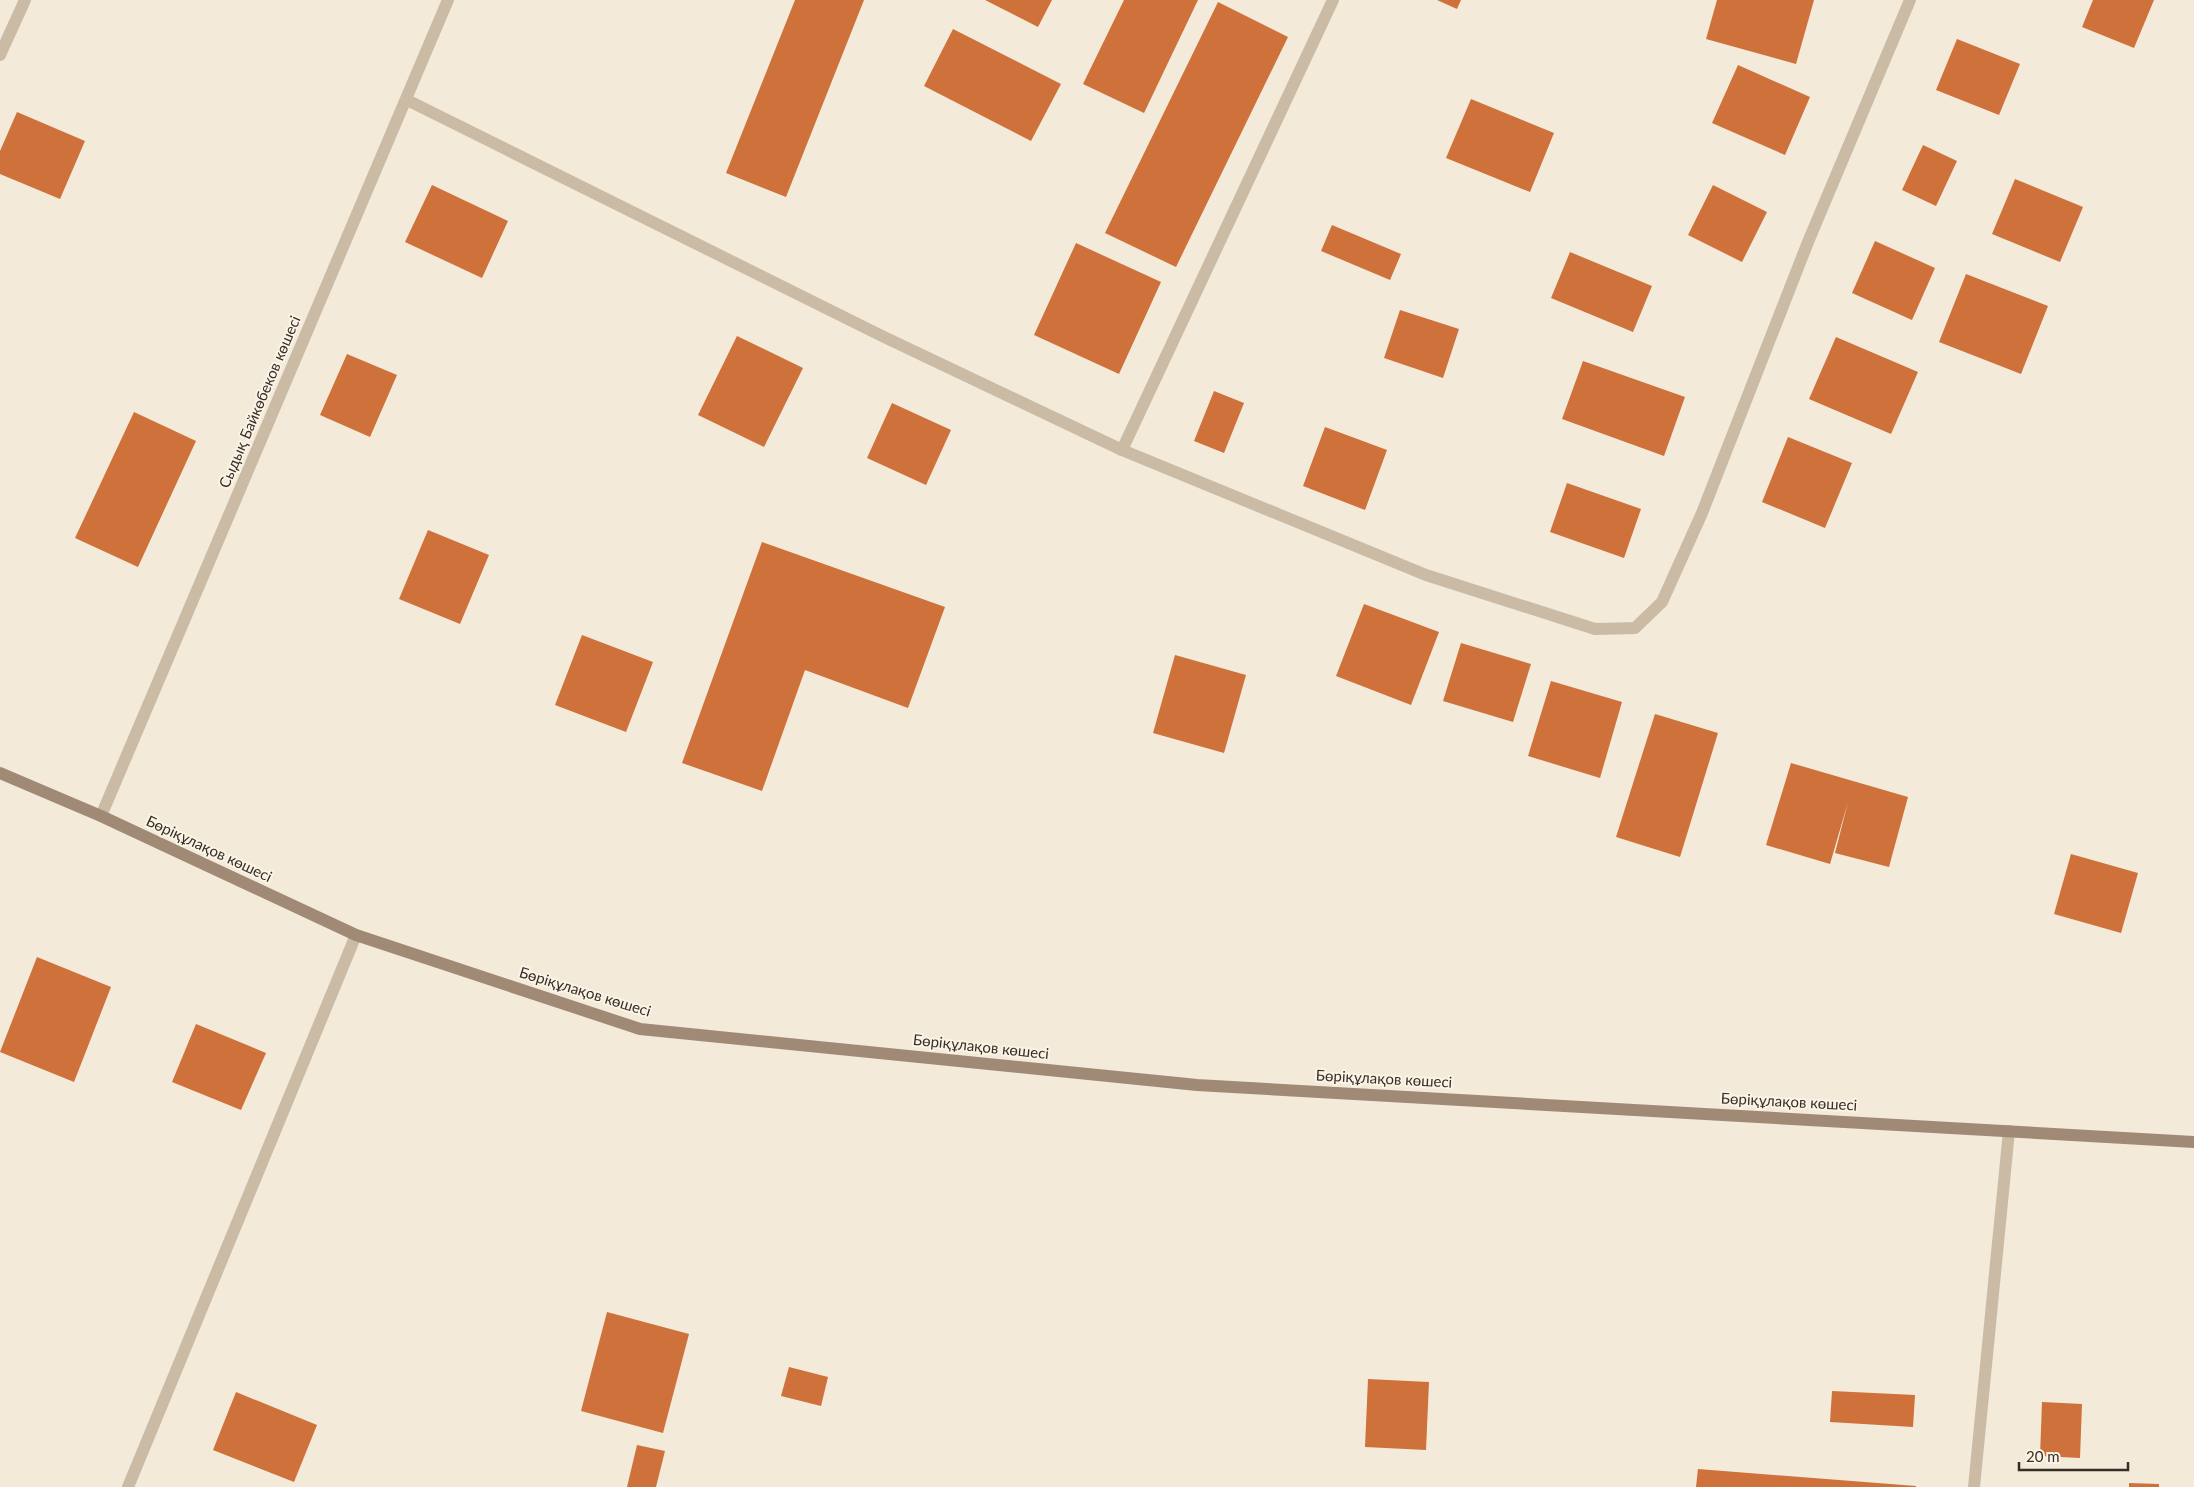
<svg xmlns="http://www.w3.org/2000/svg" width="2194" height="1487" font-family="Lato,sans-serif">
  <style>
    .building { fill: #cf713b }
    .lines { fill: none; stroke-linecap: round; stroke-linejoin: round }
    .street { stroke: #ccbba4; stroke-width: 12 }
    .secondary { stroke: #a08a75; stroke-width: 12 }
    .labels { text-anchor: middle; stroke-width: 4; stroke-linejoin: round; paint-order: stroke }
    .street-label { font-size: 15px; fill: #372e26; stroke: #fbf4e6 }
  </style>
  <rect width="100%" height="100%" fill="#f3ead9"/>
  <g class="building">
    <polygon points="795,0 864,0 786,197 726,173"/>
    <polygon points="985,0 1052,0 1038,27"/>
    <polygon points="1124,0 1198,0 1144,113 1083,84"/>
    <polygon points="1437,0 1461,0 1457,9"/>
    <polygon points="1717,0 1814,0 1796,64 1706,39"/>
    <polygon points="2093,0 2154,0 2134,48 2082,27"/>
    <polygon points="1218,2 1288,37 1176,267 1105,233"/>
    <polygon points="953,29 1061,84 1031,141 924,86"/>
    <polygon points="1957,39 2020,64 1999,115 1936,90"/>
    <polygon points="1738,65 1810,97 1785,155 1712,123"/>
    <polygon points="1471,99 1554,133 1530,192 1446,158"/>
    <polygon points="17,112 85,141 60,199 0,174 0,151"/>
    <polygon points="1923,145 1957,161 1936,206 1902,190"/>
    <polygon points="2015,179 2083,207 2060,262 1992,234"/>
    <polygon points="432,185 508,221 482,278 405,242"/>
    <polygon points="1713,185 1767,212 1742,262 1688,235"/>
    <polygon points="1332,225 1401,254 1390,280 1321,251"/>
    <polygon points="1875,241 1935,268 1912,320 1852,293"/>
    <polygon points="1076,243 1161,282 1119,374 1034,335"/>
    <polygon points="1570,252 1652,286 1633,332 1551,298"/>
    <polygon points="1966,274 2048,306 2021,374 1939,342"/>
    <polygon points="1400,310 1459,329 1443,378 1384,358"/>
    <polygon points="737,336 803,368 764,447 698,415"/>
    <polygon points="1836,337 1918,372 1891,434 1809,399"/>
    <polygon points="347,354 397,375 370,437 320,415"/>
    <polygon points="1583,361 1685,397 1664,456 1562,419"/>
    <polygon points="1214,391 1244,403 1224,453 1194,441"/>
    <polygon points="892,403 951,430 926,485 867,458"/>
    <polygon points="134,412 196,441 138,567 75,538"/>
    <polygon points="1325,427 1387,450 1365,510 1303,486"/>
    <polygon points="1788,437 1852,463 1825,528 1762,502"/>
    <polygon points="1567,483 1641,509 1624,558 1550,532"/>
    <polygon points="428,530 489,555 460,624 399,599"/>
    <polygon points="762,542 945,607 908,708 805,670 762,791 682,763"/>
    <polygon points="1364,604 1439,632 1411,705 1336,676"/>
    <polygon points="582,635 653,662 626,732 555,705"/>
    <polygon points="1461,643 1531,664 1513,722 1443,701"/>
    <polygon points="1175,655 1246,675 1224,753 1153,733"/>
    <polygon points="1551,681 1622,702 1600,778 1528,756"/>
    <polygon points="1655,714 1718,733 1680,857 1616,837"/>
    <polygon points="1791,763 1908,797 1889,867 1835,853 1848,802 1830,864 1766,845"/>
    <polygon points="2071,854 2138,873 2121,933 2054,914"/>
    <polygon points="37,957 111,987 74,1082 0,1052"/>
    <polygon points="196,1024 266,1053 241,1110 172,1082"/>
    <polygon points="607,1312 689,1334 663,1433 581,1411"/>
    <polygon points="789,1367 828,1377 821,1406 781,1396"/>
    <polygon points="1368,1379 1429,1382 1426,1450 1365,1447"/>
    <polygon points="1832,1391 1915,1395 1913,1427 1830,1422"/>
    <polygon points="236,1392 317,1425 294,1482 213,1450"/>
    <polygon points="2042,1402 2082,1404 2080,1458 2040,1456"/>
    <polygon points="637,1445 665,1451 656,1487 627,1487"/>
    <polygon points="1698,1469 1916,1486 1916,1487 1696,1487"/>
    <polygon points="2129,1483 2159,1484 2159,1487 2129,1487"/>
  </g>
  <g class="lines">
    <g class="street">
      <polyline points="0,55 25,0"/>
      <polyline points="407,100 882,336 1122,450 1426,575 1595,629 1635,628 1662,602 1702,513 1808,242 1910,0"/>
      <polyline points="1122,450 1333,0"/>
      <polyline points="101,816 448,0"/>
      <polyline points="128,1487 356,935"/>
      <polyline points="1974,1487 2009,1131"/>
    </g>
    <polyline class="secondary" points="0,773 101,816 356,935 640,1029 1197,1085 2194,1142"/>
  </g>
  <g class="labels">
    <g class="street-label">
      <text transform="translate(260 402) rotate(-67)" y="5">Сыдық Байкөбеков көшесі</text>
      <text transform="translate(209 849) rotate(25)" y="5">Бөріқұлақов көшесі</text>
      <text transform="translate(585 992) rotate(17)" y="5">Бөріқұлақов көшесі</text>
      <text transform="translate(981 1047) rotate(6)" y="5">Бөріқұлақов көшесі</text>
      <text transform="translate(1384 1079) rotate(3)" y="5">Бөріқұлақов көшесі</text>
      <text transform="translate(1789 1102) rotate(3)" y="5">Бөріқұлақов көшесі</text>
    </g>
  </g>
  <path d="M2019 1462v8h109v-8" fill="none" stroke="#372e26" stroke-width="2.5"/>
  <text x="2026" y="1462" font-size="15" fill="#372e26" stroke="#fbf4e6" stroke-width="4" paint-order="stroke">20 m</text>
</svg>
